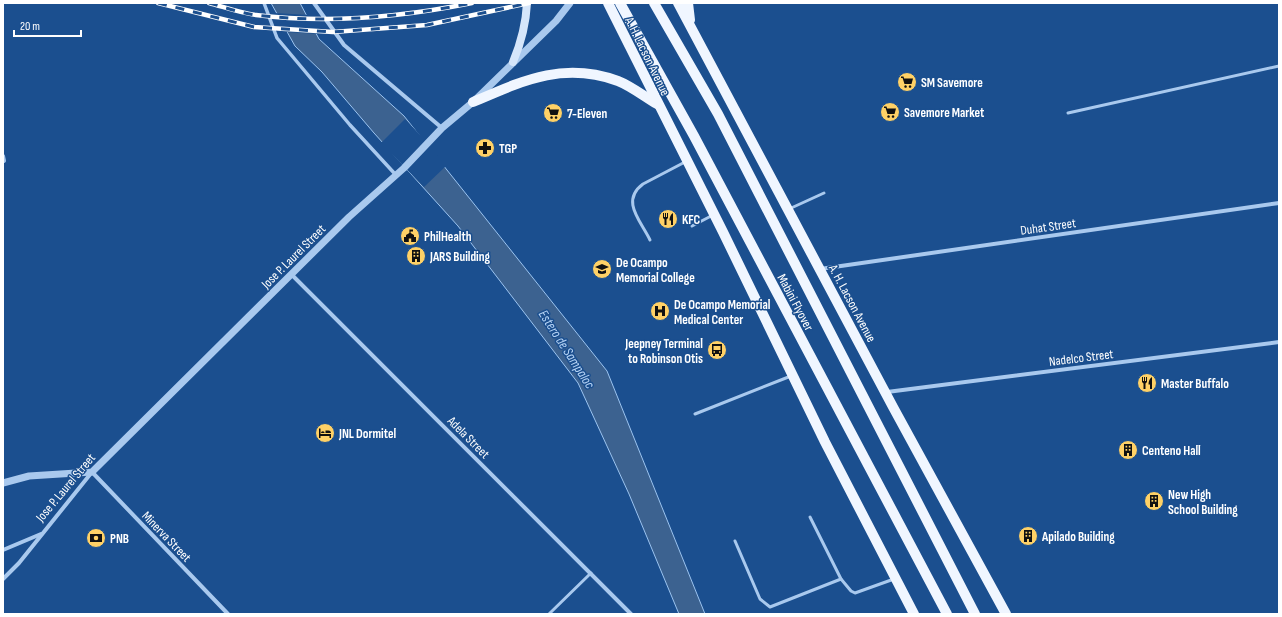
<svg xmlns="http://www.w3.org/2000/svg" width="1282" height="617" font-family="'Sofia Sans Condensed',sans-serif">
  <style>
    .water { fill: #3c6290; stroke: #9cc4f0 }
    .pier { fill: #1b4f8f }
    .lines { fill: none; stroke-linecap: round; stroke-linejoin: round }
    .service { stroke: #a9c9ee; stroke-width: 3 }
    .pedestrian { stroke: #a9c9ee; stroke-width: 3.5 }
    .minor { stroke: #a9c9ee; stroke-width: 4 }
    .tertiary { stroke: #a9c9ee; stroke-width: 7 }
    .secondary { stroke: #d6e6fa; stroke-width: 8 }
    .primary { stroke: #f0f6ff; stroke-width: 10 }
    .rail-casing { stroke: #fff; stroke-width: 4.5 }
    .rail { stroke: #1b4f8f; stroke-width: 3; stroke-dasharray: 9; stroke-linecap: butt }
    .labels { text-anchor: middle; stroke-width: 3; stroke-linejoin: round; paint-order: stroke }
    .street-label { font-size: 13px; fill: #fff; stroke: #1b4f8f }
    .poi-label { font-size: 13px; font-weight: bold; fill: #fff; stroke: #1b4f8f; text-anchor: start }
    .water-label { font-size: 14px; font-style: italic; fill: #b5d3f5; stroke: #1b4f8f }
  </style>
  <rect width="100%" height="100%" fill="#1b4f8f"/>
  <polygon class="water" points="271,3 300,3 319,39 404,116 607,371 705,614 679,614 629,494 578,383 458,226 374,133 322,72 295,46"/>
  <g class="pier">
    <polygon points="274,13 309,15 319,34 285,32"/>
    <polygon points="405,119 424,139 446,166 424,187 381,143"/>
  </g>
  <g class="lines">
    <g class="service">
      <polyline points="1068,113 1279,66"/>
      <polyline points="789,209 824,193"/>
      <polyline points="692,226 713,215"/>
      <path d="M 650,240 C 641,221 620,201 643,184 L 685,162"/>
      <polyline points="695,414 791,376"/>
      <polyline points="810,517 841,579"/>
      <polyline points="735,541 760,599 770,607 841,579 851,591 855,593 894,579"/>
      <polyline points="549,614 591,573"/>
    </g>
    <polyline class="pedestrian" points="264,3 277,38 350,125 395,174"/>
    <g class="minor">
      <polyline points="314,3 344,45 442,128"/>
      <polyline points="3,156 4,161"/>
      <polyline points="820,269 1279,203"/>
      <polyline points="292,275 631,614"/>
      <polyline points="887,392 1279,342"/>
      <polyline points="3,550 41,534"/>
      <polyline points="3,579 19,563 92,472 228,614"/>
    </g>
    <polyline class="tertiary" points="3,483 29,476 92,472 349,217 404,168 442,128 473,102 556,21 570,3"/>
    <path class="secondary" d="M 513,62 C 521,43 526,24 527,3"/>
    <g class="primary">
      <polyline points="608,3 723,232 825,442 914,614"/>
      <polyline points="620,3 694,136 947,614"/>
      <polyline points="654,3 718,114 975,614"/>
      <polyline points="678,3 893,407 1006,614"/>
      <polyline points="688,3 690,20"/>
      <path d="M 473,102 C 522,81 563,61 618,81 C 631,86 645,97 657,104"/>
    </g>
    <g class="rail-casing">
      <g id="rail">
        <polyline points="158,3 254,27 333,32 427,25 529,3"/>
        <path d="M 209,3 C 224,7 240,13 256,15 C 328,24 402,17 472,3"/>
      </g>
    </g>
    <use href="#rail" class="rail"/>
  </g>
  <defs>
    <g id="supermarket-disc" transform="scale(1)"><circle r="9.5" fill="#ffd166" stroke="#1b4f8f"/><path d="M-6-5.5h2.5l.6 2H6L4.5 2H-2.5L-4.4-4H-6ZM-1.5 3.2a1.3 1.3 0 1 0 .1 0ZM3 3.2a1.3 1.3 0 1 0 .1 0Z" fill="#111"/></g>
    <g id="pharmacy-disc" transform="scale(1)"><circle r="9.5" fill="#ffd166" stroke="#1b4f8f"/><path d="M-2-6h4v4h4v4h-4v4h-4v-4h-4v-4h4Z" fill="#111"/></g>
    <g id="restaurant-disc" transform="scale(1)"><circle r="9.5" fill="#ffd166" stroke="#1b4f8f"/><path d="M-5-6h1v4h1v-4h1v4h1v-4h1v5L-1.5 .5V6h-2V.5L-5-1ZM5-6V6H3V1.5H1.5Q1.5-4 5-6Z" fill="#111"/></g>
    <g id="civic-disc" transform="scale(1)"><circle r="9.5" fill="#ffd166" stroke="#1b4f8f"/><path d="M-.6-6.5H3V-4.5H.6V-3L4-1V1h2V6H-6V1h2V-1L-.6-3ZM-1.2 2.5V6h2.4V2.5Z" fill="#111"/></g>
    <g id="building-disc" transform="scale(1)"><circle r="9.5" fill="#ffd166" stroke="#1b4f8f"/><path d="M-4-6H4V6H1V3H-1V6H-4ZM-2.5-4.3h1.7v1.8h-1.7ZM.8-4.3h1.7v1.8H.8ZM-2.5-1h1.7V.8h-1.7ZM.8-1h1.7V.8H.8Z" fill="#111"/></g>
    <g id="university-disc" transform="scale(1)"><circle r="9.5" fill="#ffd166" stroke="#1b4f8f"/><path d="M0-5L7-2L0 1L-7-2ZM-4 1L0 2.5L4 1V4Q0 6-4 4Z" fill="#111"/></g>
    <g id="hospital-disc" transform="scale(1)"><circle r="9.5" fill="#ffd166" stroke="#1b4f8f"/><path d="M-5-5h3v3.5h4V-5h3V5h-3V1.5h-4V5h-3Z" fill="#111"/></g>
    <g id="bus-disc" transform="scale(1)"><circle r="9.5" fill="#ffd166" stroke="#1b4f8f"/><path d="M-5-6H5V4H4V6H2V4H-2V6H-4V4H-5ZM-3.5-4V0h7V-4ZM-3.5 1.2v1.5H-2V1.2ZM2 1.2v1.5H3.5V1.2Z" fill="#111"/></g>
    <g id="hotel-disc" transform="scale(1)"><circle r="9.5" fill="#ffd166" stroke="#1b4f8f"/><path d="M-6-4.5h1.5V1H6V5H4.5V3h-9V5H-6ZM-4 0a1.8 1.8 0 1 1 3.6 0ZM.5 0V-2.5h3Q6-2.5 6 0Z" fill="#111"/></g>
    <g id="bank-disc" transform="scale(1)"><circle r="9.5" fill="#ffd166" stroke="#1b4f8f"/><path d="M-6-4H6V4H-6ZM0-2.3a2.3 2.3 0 1 0 0 4.6a2.3 2.3 0 1 0 0-4.6Z" fill="#111"/></g>
  </defs>
  <g fill-rule="evenodd">
    <use href="#supermarket-disc" x="907" y="82"/>
    <use href="#supermarket-disc" x="890" y="112"/>
    <use href="#supermarket-disc" x="553" y="113"/>
    <use href="#pharmacy-disc" x="485" y="148"/>
    <use href="#restaurant-disc" x="668" y="219"/>
    <use href="#civic-disc" x="410" y="236"/>
    <use href="#building-disc" x="416" y="256"/>
    <use href="#university-disc" x="602" y="269"/>
    <use href="#hospital-disc" x="660" y="311"/>
    <use href="#bus-disc" x="717" y="350"/>
    <use href="#restaurant-disc" x="1147" y="383"/>
    <use href="#hotel-disc" x="325" y="433"/>
    <use href="#building-disc" x="1128" y="450"/>
    <use href="#building-disc" x="1154" y="501"/>
    <use href="#building-disc" x="1028" y="536"/>
    <use href="#bank-disc" x="96" y="538"/>
  </g>
  <g class="labels">
    <g class="street-label">
      <text transform="translate(648 56) rotate(64)" y="5">A. H. Lacson Avenue</text>
      <text transform="translate(1048 226) rotate(-8)" y="5">Duhat Street</text>
      <text transform="translate(293 256) rotate(-45)" y="5">Jose P. Laurel Street</text>
      <text transform="translate(796 302) rotate(62)" y="5">Mabini Flyover</text>
      <text transform="translate(853 303) rotate(62)" y="5">A. H. Lacson Avenue</text>
      <text transform="translate(1081 357) rotate(-7)" y="5">Nadelco Street</text>
      <text transform="translate(469 437) rotate(45)" y="5">Adela Street</text>
      <text transform="translate(65 487) rotate(-50)" y="5">Jose P. Laurel Street</text>
      <text transform="translate(167 536) rotate(46)" y="5">Minerva Street</text>
    </g>
    <g class="poi-label">
      <text x="921" y="87">SM Savemore</text>
      <text x="904" y="117">Savemore Market</text>
      <text x="567" y="118">7-Eleven</text>
      <text x="499" y="153">TGP</text>
      <text x="682" y="224">KFC</text>
      <text x="424" y="241">PhilHealth</text>
      <text x="430" y="261">JARS Building</text>
      <text x="616" y="267">De Ocampo<tspan x="616" dy="15">Memorial College</tspan></text>
      <text x="674" y="309">De Ocampo Memorial<tspan x="674" dy="15">Medical Center</tspan></text>
      <text x="703" y="348" text-anchor="end">Jeepney Terminal<tspan x="703" dy="15">to Robinson Otis</tspan></text>
      <text x="1161" y="388">Master Buffalo</text>
      <text x="339" y="438">JNL Dormitel</text>
      <text x="1142" y="455">Centeno Hall</text>
      <text x="1168" y="499">New High<tspan x="1168" dy="15">School Building</tspan></text>
      <text x="1042" y="541">Apilado Building</text>
      <text x="110" y="543">PNB</text>
    </g>
    <g class="water-label">
      <text transform="translate(567 349) rotate(57)" y="5">Estero de Sampaloc</text>
    </g>
  </g>
  <rect width="1282" height="617" fill="none" stroke="#ffffff" stroke-width="8"/>
  <path d="M14 30v6h67v-6" fill="none" stroke="#ffffff" stroke-width="2"/>
  <text x="20" y="30" font-size="12" fill="#ffffff" stroke="#1b4f8f" stroke-width="3" paint-order="stroke">20 m</text>
</svg>
